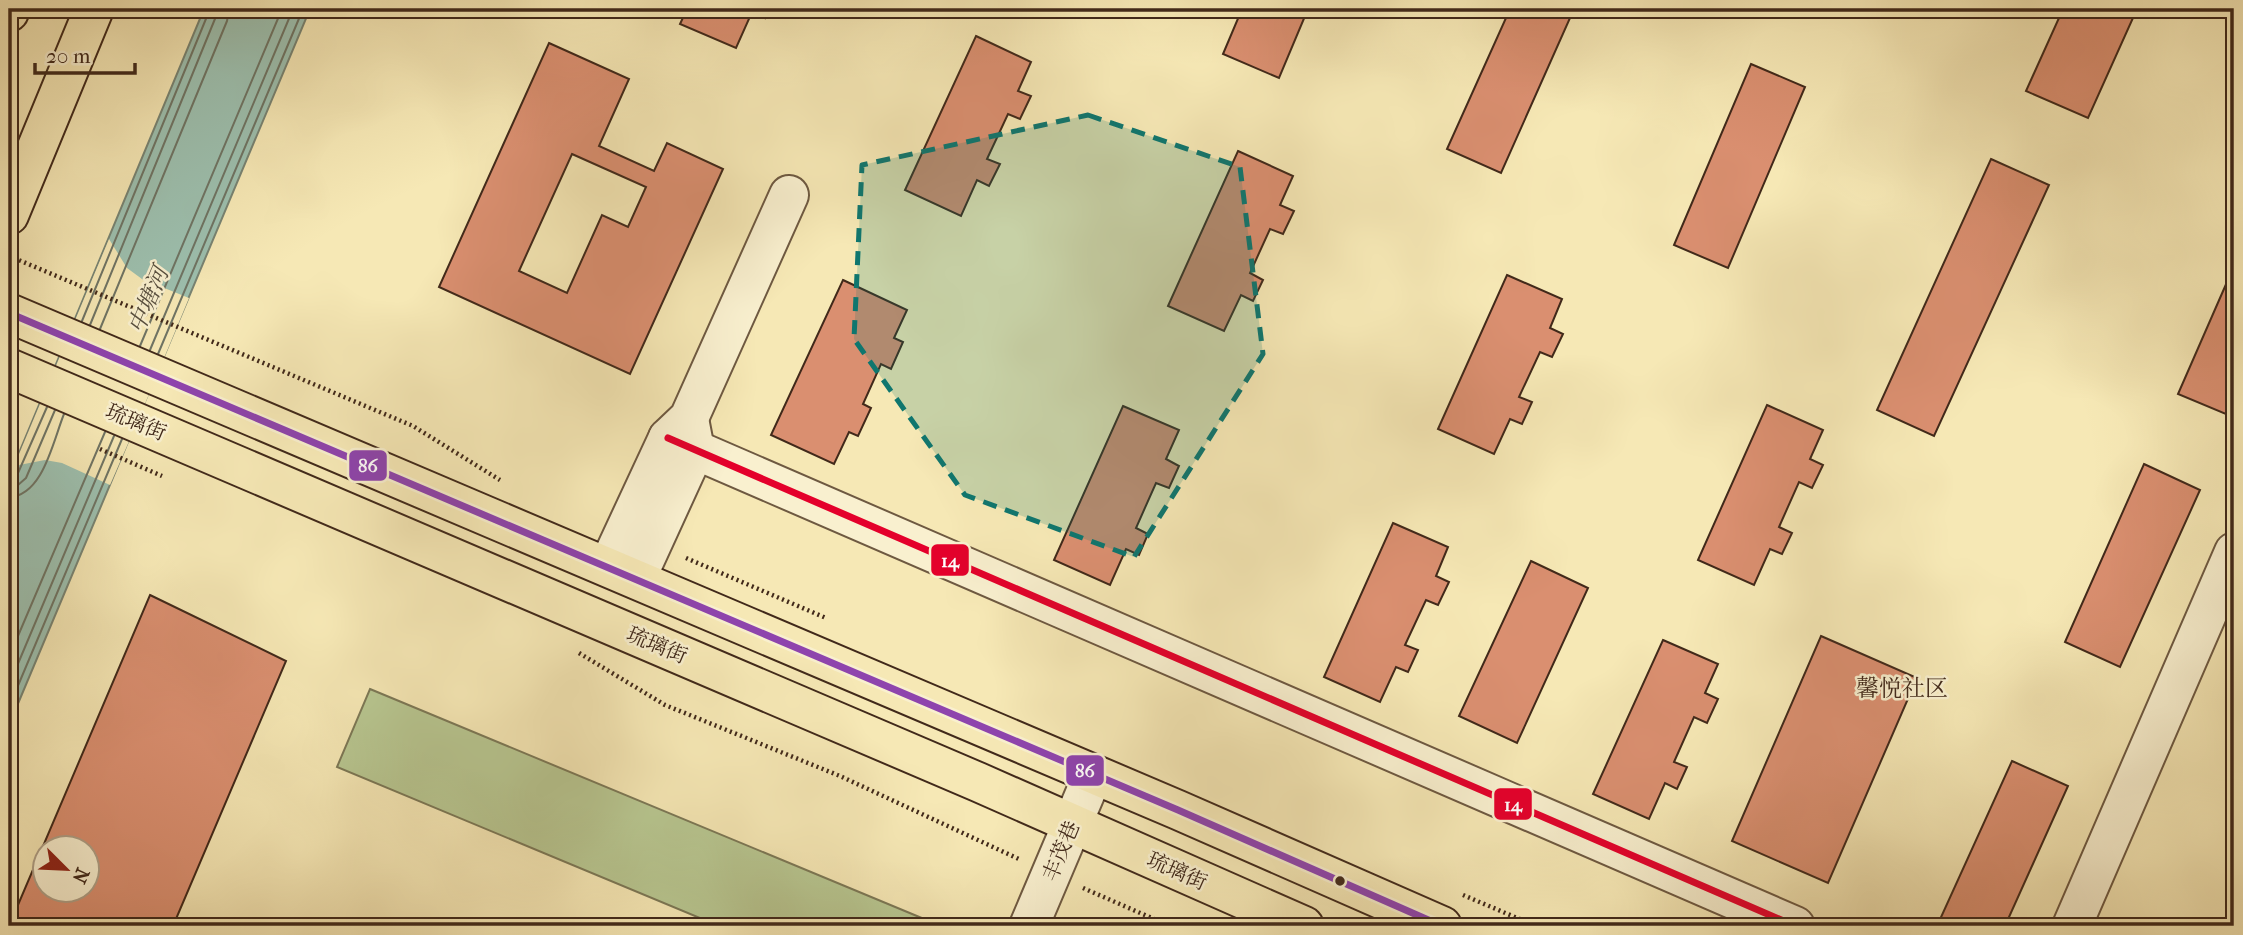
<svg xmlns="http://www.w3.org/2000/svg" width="2243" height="935" font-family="'IM FELL French Canon','Noto Serif SC',serif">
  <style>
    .green { fill: #b8c791; stroke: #7c7856; stroke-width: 2 }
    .water { fill: #9dc0af; stroke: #788473; stroke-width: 2 }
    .pier { fill: #f6e8b5 }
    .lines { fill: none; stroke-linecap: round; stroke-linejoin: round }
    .shore { stroke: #6f7464; stroke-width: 2 }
    .building { fill: #da8f70; stroke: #41291a; stroke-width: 2; fill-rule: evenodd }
    .minor-casing { stroke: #6e5941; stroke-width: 42 }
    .major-casing { stroke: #41291a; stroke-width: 42 }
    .path { stroke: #41291a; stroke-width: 4.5; stroke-dasharray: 2 3.5; stroke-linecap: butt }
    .minor { stroke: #f9f0cf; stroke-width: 38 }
    .major { stroke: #f6e8b5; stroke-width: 38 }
    .bus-1-casing { stroke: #f9f0cf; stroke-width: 12 }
    .bus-2-casing { stroke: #f9f0cf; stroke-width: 12 }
    .bus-1 { stroke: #8e44ad; stroke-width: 7 }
    .bus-2 { stroke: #e4002b; stroke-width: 7 }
    .marked { fill: #0f766e; fill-opacity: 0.2; stroke: #0f766e; stroke-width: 5; stroke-dasharray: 14 9; stroke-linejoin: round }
    .bus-dot { fill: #41291a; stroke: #f9f0cf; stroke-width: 2.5 }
    .labels { text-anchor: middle; stroke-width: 5; stroke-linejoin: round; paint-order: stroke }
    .street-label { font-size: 21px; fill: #41291a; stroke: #f9f0cf }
    .water-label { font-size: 23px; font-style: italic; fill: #584f3f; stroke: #f9f0cf }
    .neighbourhood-label { font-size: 23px; fill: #41291a; stroke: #f9f0cf }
    .line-badge { stroke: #f9f0cf; stroke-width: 2.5 }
    .badge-label { font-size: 19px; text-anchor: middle; font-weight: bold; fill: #fff }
  </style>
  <rect width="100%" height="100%" fill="#f6e8b5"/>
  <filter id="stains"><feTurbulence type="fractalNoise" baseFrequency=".00286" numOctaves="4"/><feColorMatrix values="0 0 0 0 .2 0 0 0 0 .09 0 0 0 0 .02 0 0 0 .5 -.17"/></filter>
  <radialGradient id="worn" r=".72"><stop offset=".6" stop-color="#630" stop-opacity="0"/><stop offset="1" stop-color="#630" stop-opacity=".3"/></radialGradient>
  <polygon class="green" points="370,689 941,926 719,926 337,767"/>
  <polygon class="water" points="204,9 310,9 9,725 9,477"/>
  <polygon class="pier" points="109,239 127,268 142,279 189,298 137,423 110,485 62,463 45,460 14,466"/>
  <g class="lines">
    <g class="shore">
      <polyline points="82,321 210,9"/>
      <polyline points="90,325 219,9"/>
      <polyline points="100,329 227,21 229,9"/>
      <polyline points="140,346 282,9"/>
      <polyline points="150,350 293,9"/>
      <polyline points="158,354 303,9"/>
      <polyline points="9,478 18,473 47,407"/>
      <polyline points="9,487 18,485 26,478 55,410"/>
      <path d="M 9,497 C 43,496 53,441 64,414"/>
      <polyline points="9,657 105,432"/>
      <polyline points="9,685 114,436"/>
      <polyline points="9,707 122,439"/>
    </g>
  </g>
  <g class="building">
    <polygon points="687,9 768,9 765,18 752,12 736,48 680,24"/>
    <polygon points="1242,9 1308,9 1279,78 1223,54"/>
    <polygon points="1510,9 1574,9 1501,173 1447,149"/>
    <polygon points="2063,9 2137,9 2088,118 2026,91"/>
    <polygon points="976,36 1031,62 1018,91 1031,96 1020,119 1008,114 987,159 1000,164 989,186 977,180 961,216 905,190"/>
    <path d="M 549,43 L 629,79 L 599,146 L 654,171 L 667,143 L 723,169 L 630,374 L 439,287 ZM 572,154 L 646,187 L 628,227 L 602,215 L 567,293 L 519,271 Z"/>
    <polygon points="1751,64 1805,87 1728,268 1674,245"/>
    <polygon points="1238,151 1293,176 1280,205 1294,211 1283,234 1270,229 1250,273 1263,280 1253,301 1241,295 1224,331 1168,306"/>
    <polygon points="1991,159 2049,185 1934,436 1877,410"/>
    <polygon points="2234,266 2234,414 2233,417 2178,394"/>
    <polygon points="1507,275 1562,299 1550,328 1563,334 1552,357 1540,352 1519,397 1532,402 1522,424 1510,419 1494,454 1438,429"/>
    <polygon points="843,280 907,310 894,338 903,342 891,369 881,364 863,404 871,408 858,436 849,432 834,464 771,435"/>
    <polygon points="1767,405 1823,430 1810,459 1823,465 1812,488 1799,482 1779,527 1792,533 1782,554 1770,549 1754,585 1698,560"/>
    <polygon points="1123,406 1179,430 1166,459 1179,466 1169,488 1156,483 1136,528 1148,534 1139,555 1126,549 1110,585 1054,560"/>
    <polygon points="2144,464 2200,490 2120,667 2065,642"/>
    <polygon points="1393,523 1448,547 1436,576 1449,582 1438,605 1426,600 1405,645 1418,650 1408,672 1396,667 1380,702 1324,677"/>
    <polygon points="1531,561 1588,588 1517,743 1459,716"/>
    <path d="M 150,595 L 286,661 L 173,926 L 9,926 ZM 46,848 L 88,848 L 88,890 L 46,890 Z"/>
    <polygon points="1821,636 1917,678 1828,883 1732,841"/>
    <polygon points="1663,640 1718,664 1705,693 1718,699 1707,723 1694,717 1674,762 1687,767 1677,789 1665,783 1649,819 1593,794"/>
    <polygon points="2012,761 2068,786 2005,926 1937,926"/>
  </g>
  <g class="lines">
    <g class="minor-casing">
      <g id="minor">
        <polyline points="668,438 1795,926"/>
        <polyline points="608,567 668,438 689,418 789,195"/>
        <polyline points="636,579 695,450 690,424"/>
        <polyline points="1029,926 1093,775"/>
        <polyline points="2072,926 2234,552"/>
      </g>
    </g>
    <g class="major-casing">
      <g id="major">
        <polyline points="9,12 10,9"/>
        <polyline points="9,215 94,9"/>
        <polyline points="9,313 1178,810 1442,926"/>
        <polyline points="9,368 978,782 1304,926"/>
      </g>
    </g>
    <g class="path">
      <polyline points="9,256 413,426 500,480"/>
      <polyline points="100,449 162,476"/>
      <polyline points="686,558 826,618"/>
      <polyline points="579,653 665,705 840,776 1021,860"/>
      <polyline points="1083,888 1170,926"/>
      <polyline points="1463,895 1536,926"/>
    </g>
    <use href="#minor" class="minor"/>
    <use href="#major" class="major"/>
    <g class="bus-1-casing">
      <polyline id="bus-1" points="9,313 1178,810 1442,926"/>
    </g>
    <g class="bus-2-casing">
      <polyline id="bus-2" points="668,438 1795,926"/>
    </g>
    <use href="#bus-1" class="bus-1"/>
    <use href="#bus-2" class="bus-2"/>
  </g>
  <path class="marked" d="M 1088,115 L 1240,167 L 1263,354 L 1134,557 L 965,495 L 854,339 L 862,165 Z"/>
  <circle class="bus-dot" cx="1340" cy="881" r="6"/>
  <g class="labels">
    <g class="street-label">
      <text transform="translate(136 422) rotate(23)" y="7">琉璃街</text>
      <text transform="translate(657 645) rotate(23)" y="7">琉璃街</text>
      <text transform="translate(1061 851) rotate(-67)" y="7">丰茂巷</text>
      <text transform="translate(1177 871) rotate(24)" y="7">琉璃街</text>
    </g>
    <g class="water-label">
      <text transform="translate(148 300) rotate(-67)" y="8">中塘河</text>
    </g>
    <g class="neighbourhood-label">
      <text x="1902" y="696">馨悦社区</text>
    </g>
  </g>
  <g class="line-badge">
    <rect x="348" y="449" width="40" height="33" rx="7" fill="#8e44ad"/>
    <rect x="930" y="543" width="40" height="34" rx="7" fill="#e4002b"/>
    <rect x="1065" y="754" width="40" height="33" rx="7" fill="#8e44ad"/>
    <rect x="1493" y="787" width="40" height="34" rx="7" fill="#e4002b"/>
  </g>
  <g class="badge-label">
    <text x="368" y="472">86</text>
    <text x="950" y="567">14</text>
    <text x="1085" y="777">86</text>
    <text x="1513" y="811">14</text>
  </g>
  <rect width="2243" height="935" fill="none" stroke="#f6e8b5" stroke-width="35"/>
  <rect x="10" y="10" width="2222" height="914" fill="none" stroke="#41291a" stroke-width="3.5"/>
  <rect x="18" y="18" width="2208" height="900" fill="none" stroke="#41291a" stroke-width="2"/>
  <g transform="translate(66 869) rotate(114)"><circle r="33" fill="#f9f0cf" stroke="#afa087" stroke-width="2"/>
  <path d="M0-5L12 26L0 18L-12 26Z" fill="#8f2418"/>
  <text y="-10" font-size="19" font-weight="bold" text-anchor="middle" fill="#41291a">N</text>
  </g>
  <path d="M35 63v10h100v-10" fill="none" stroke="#41291a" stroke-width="3.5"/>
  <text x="46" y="63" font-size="21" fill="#41291a" stroke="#f9f0cf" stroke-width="5" paint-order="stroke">20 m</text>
  <rect width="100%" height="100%" filter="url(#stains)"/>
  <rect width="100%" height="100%" fill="url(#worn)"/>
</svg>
